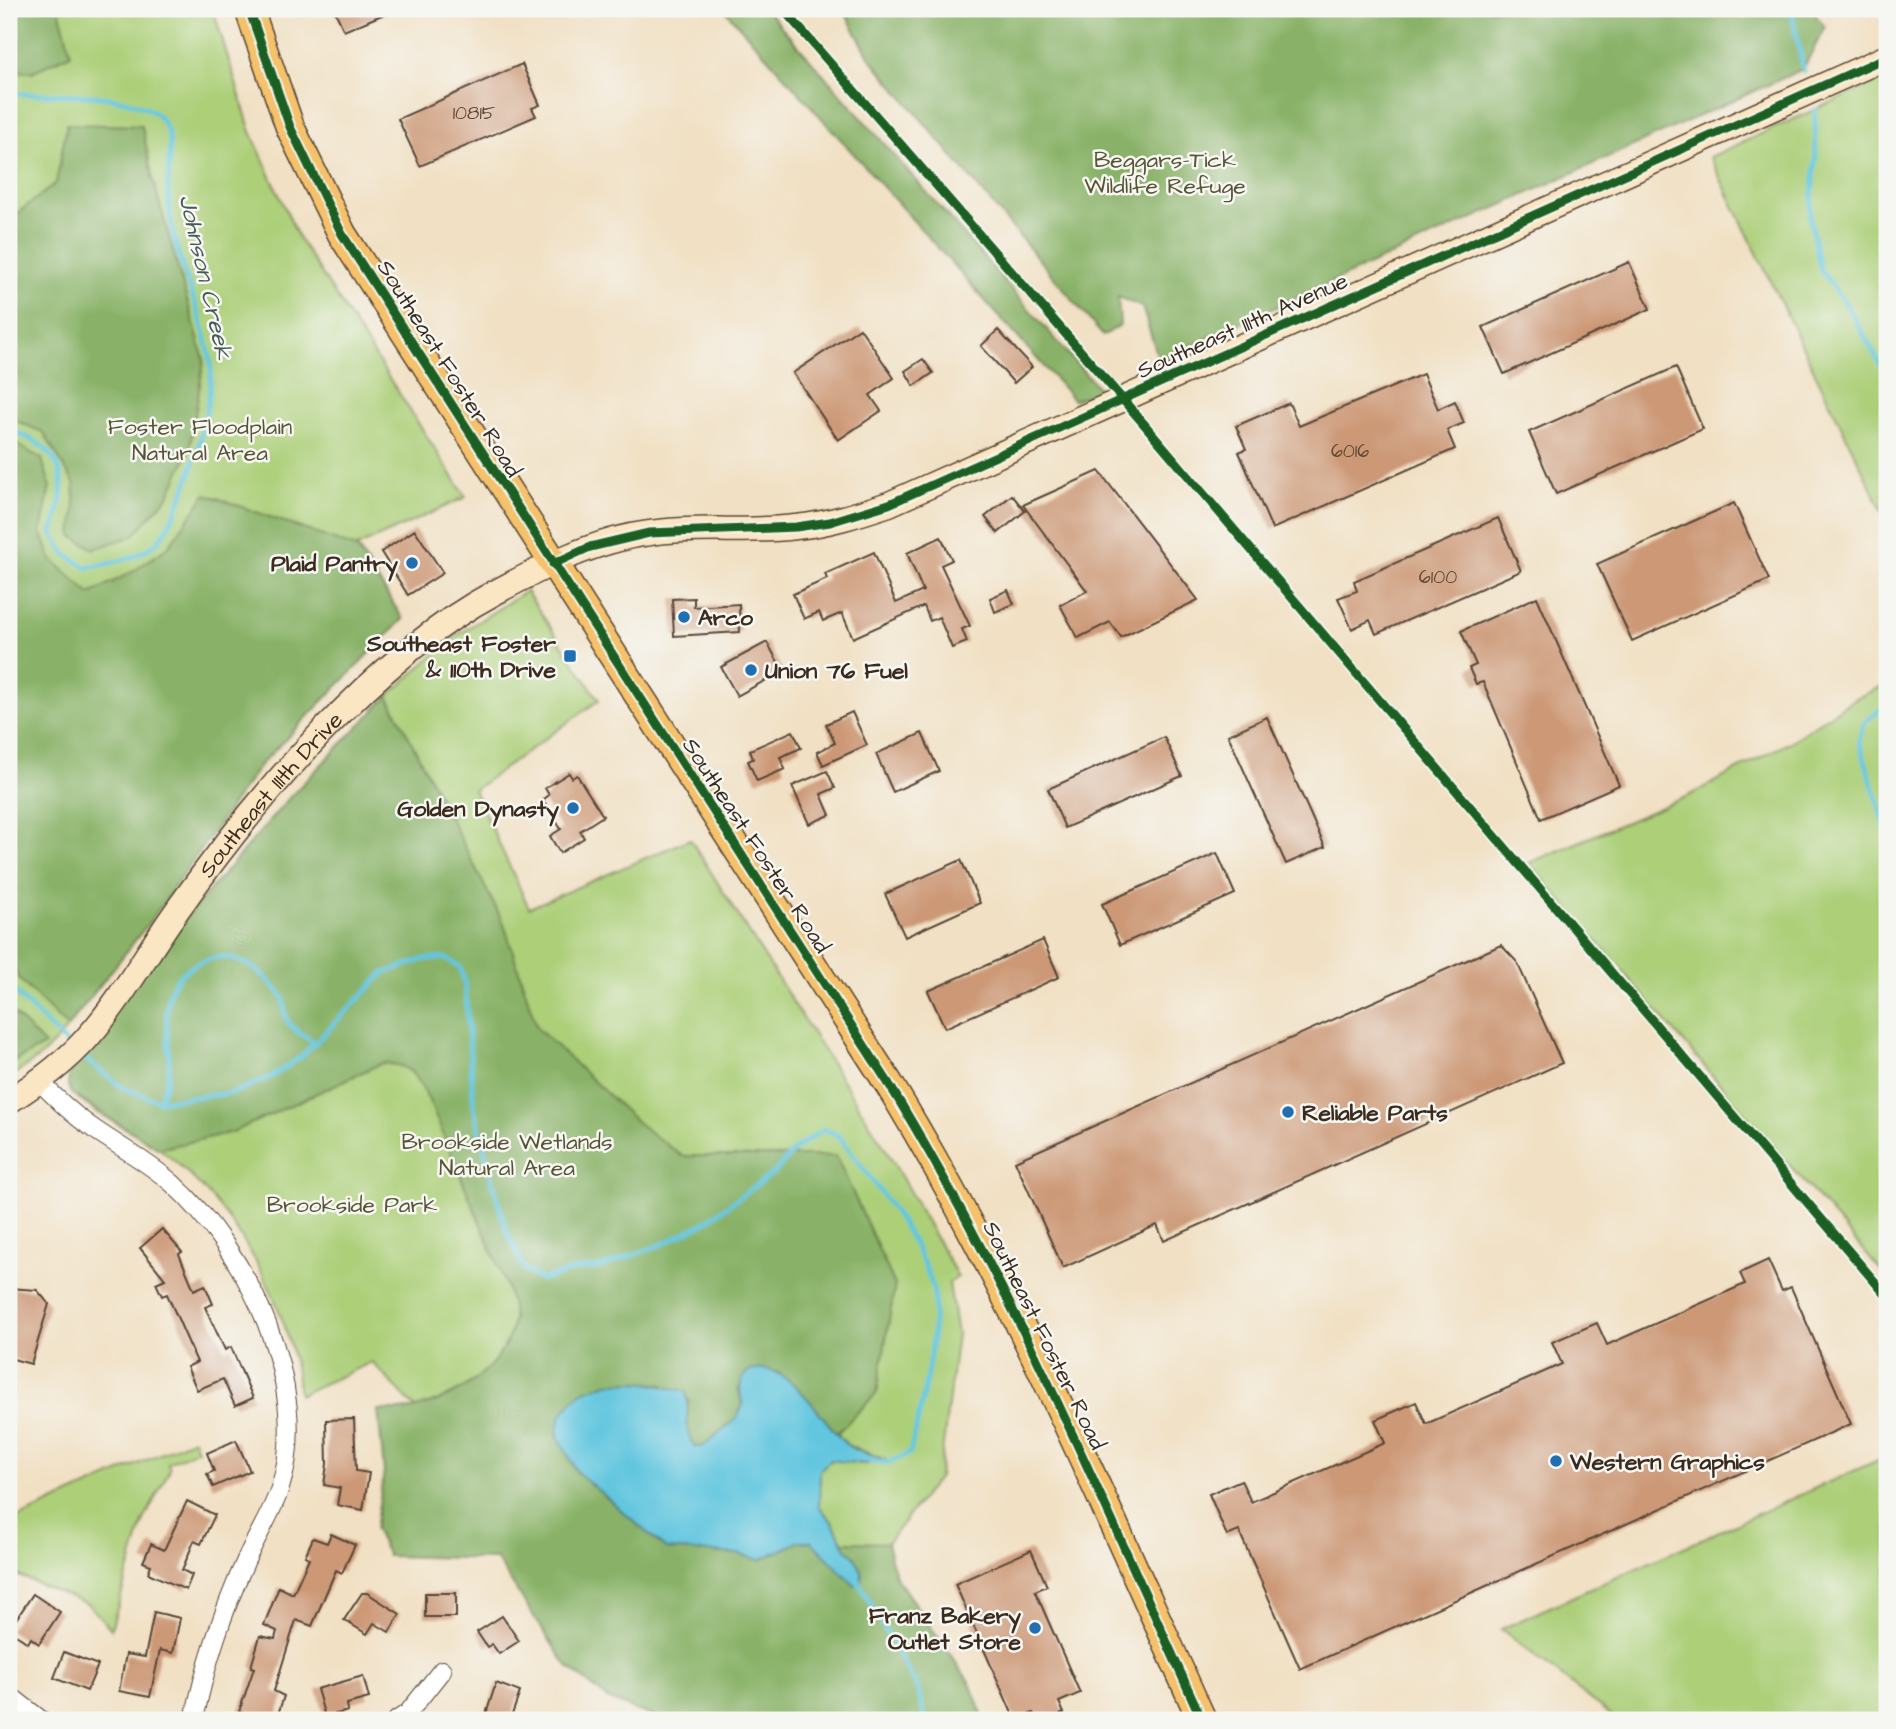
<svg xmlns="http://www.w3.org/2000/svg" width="1896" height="1729" font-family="'Architects Daughter',sans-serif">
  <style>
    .green { fill: #accf78; stroke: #747c4b; stroke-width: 2; fill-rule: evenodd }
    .forest { fill: #89b268; stroke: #626e43; stroke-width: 2 }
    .water { fill: #62c6df; stroke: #4e787e; stroke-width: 2 }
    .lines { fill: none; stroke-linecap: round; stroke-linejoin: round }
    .stream { stroke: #62c6df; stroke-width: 5 }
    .building { fill: #cc9876 }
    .street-casing { stroke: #564537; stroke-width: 20 }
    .secondary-casing { stroke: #564537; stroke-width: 27 }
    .primary-casing { stroke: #564537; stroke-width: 31 }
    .street { stroke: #fff; stroke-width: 18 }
    .secondary { stroke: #fbe6c4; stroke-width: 24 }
    .primary { stroke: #f5c16b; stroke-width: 28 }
    .cycleway-casing { stroke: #f6f6f2; stroke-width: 13 }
    .cycleway { stroke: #1b5e20; stroke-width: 9 }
    .poi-dot { fill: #1f6fb2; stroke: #f6f6f2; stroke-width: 2.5 }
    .labels { text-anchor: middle; stroke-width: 5; stroke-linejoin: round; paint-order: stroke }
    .number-label { font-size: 19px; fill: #5f4634 }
    .park-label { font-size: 23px; fill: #575334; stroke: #f6f6f2 }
    .street-label { font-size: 23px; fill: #3b2a1e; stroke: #f6f6f2 }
    .poi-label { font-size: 23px; font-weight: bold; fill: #3b2a1e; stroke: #f6f6f2; text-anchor: end }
    .water-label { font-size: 24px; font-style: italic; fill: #475958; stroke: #f6f6f2 }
  </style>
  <rect width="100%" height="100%" fill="#f6f6f2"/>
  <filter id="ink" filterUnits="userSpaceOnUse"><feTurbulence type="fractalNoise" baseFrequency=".0143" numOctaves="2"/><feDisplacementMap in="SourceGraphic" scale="14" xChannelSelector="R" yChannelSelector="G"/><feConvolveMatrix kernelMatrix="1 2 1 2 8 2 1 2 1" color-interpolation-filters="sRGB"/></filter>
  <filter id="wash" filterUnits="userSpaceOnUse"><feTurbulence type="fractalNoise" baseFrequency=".00686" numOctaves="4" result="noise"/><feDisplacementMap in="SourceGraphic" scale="28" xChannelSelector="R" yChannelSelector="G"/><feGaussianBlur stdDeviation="1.57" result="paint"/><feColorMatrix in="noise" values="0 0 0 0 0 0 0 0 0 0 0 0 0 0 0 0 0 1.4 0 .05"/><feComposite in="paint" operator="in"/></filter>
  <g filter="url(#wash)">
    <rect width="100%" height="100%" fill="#f1e0c3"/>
    <g class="green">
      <polygon points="9,9 213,9 251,132 298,237 466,497 357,547 403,619 260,765 151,920 59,1038 41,1056 9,1078"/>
      <polygon points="1887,77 1887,520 1710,157"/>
      <path d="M 526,591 L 599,700 L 474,790 L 529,908 L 690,839 L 885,1148 L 958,1277 L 949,1283 L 957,1334 L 939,1477 L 887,1543 L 895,1576 L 970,1683 L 708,1720 L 372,1362 L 299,1395 C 290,1301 235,1207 160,1149 C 136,1130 81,1112 68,1085 L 290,797 L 388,696 L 454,637 ZM 561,1415 L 837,1433 L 847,1445 L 884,1459 L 865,1464 L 830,1460 L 820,1469 L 819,1506 L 833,1523 L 846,1549 Z"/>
      <polygon points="1887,684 1887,1278 1529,863 1688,796 1790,742 1854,699"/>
      <polygon points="193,1439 197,1450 168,1463 170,1469 143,1522 111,1629 88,1604 9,1572 9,1522"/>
      <polygon points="1887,1456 1887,1720 1617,1720 1501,1629"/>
    </g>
    <g class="forest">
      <polygon points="9,9 59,9 71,54 32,72 9,71"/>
      <polygon points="724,9 766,9 1100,390 1074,400"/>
      <polygon points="843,9 1811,9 1825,27 1803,69 1159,360 1142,307 1118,297 1120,325 1103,336 870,58"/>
      <polygon points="67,124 142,126 153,180 204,360 189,452 169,495 133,536 94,549 72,536 75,509 74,483 43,432 9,418 9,220 56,183"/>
      <polygon points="9,440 42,459 50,486 41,532 51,559 90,594 132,572 168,547 206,494 357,548 403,619 260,765 151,920 67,1027 19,979 9,958"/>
      <path d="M 388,696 L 504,924 L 537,1028 L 638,1123 L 682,1156 L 836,1156 L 895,1285 L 877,1393 L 837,1433 L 778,1372 L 738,1389 L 743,1405 L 736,1419 L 702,1447 L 695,1446 C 684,1434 684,1417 689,1401 L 661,1384 L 607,1383 L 570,1404 L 561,1416 L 557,1434 L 577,1472 L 666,1549 L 739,1554 L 760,1560 L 800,1541 L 887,1543 L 895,1576 L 970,1683 L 984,1720 L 663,1720 L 609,1700 L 566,1665 L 496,1559 L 388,1556 L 375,1529 L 384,1472 L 378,1410 C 390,1410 405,1411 416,1408 C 459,1396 506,1367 513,1320 C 514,1310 509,1297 507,1287 L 428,1098 C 413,1072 412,1065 382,1063 L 233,1132 L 159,1149 L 71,1093 L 68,1085 L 70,1066 L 176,929 L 290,797 Z"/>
      <polygon points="9,1009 45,1045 9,1064"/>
    </g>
    <path class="water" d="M 761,1369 C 792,1368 824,1422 845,1443 C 854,1452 873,1455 885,1460 L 865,1464 L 830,1460 L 820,1470 L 819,1506 L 833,1523 L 846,1549 L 854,1555 L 862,1572 L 861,1581 L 855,1586 L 811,1541 L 800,1541 L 760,1560 L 739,1554 L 666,1549 L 577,1472 L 557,1434 L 561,1415 L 570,1404 L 582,1392 L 607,1383 L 641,1382 L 685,1391 C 693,1410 680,1429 695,1446 L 702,1447 L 736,1419 L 743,1405 C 739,1390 738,1384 748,1371 Z"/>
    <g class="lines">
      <g class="stream">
        <polyline points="1791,9 1804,71"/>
        <path d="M 9,94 C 45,94 125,91 155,113 C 177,130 168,160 168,183 C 168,199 170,220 174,236 C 183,277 203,316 210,358 C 217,395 184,517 156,543 C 139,559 109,563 87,568 L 65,554 L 52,533 C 70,480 67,449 9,430"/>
        <polyline points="1815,110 1816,158 1810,217 1820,269 1845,302 1887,376"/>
        <polyline points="1887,704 1865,722 1859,741 1887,831"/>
        <polyline points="9,986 69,1046"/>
        <path d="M 79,1054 L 123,1088 L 159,1101 L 233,1093 L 273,1076 L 301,1057 L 384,973 L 425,959 L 445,958 L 460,967 L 465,984 L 474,1108 L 491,1177 L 507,1232 L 525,1270 L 542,1280 L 574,1270 L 602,1267 L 665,1243 L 704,1223 L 776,1171 L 795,1149 L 824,1129 L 839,1136 C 870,1179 916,1233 932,1285 C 942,1315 919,1420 910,1453 L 888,1463 L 872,1461"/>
        <path d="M 159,1101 C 164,1089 169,1078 169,1064 C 170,1029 154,987 193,966 C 203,961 213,956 224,957 C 249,959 271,980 284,999 C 284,1030 295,1027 315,1044"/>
        <polyline points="857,1579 918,1689 925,1720"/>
      </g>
    </g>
    <g id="blocks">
      <g class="building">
        <polygon points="334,9 396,9 344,31"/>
        <polygon points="522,64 540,105 532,108 536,116 420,166 398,119"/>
        <polygon points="1629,262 1650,309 1504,374 1483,327"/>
        <polygon points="860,328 894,378 870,395 881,411 838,440 793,373"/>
        <polygon points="998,330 1032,367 1014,383 981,346"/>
        <polygon points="923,359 933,373 914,386 905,371"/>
        <polygon points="1676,367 1703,429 1556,494 1529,432"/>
        <polygon points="1423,374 1438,409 1455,401 1464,423 1447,430 1455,449 1272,529 1239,452 1246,449 1236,426 1289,403 1299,426"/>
        <polygon points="1099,471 1198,600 1121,637 1110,622 1078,638 1060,605 1087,591 1023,505"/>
        <polygon points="1012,495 1025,511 998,533 985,517"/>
        <polygon points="1734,503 1769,580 1632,641 1597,564"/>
        <polygon points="1498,518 1521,571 1376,634 1370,620 1352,629 1338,598 1357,591 1354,581"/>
        <polygon points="415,530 443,573 408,595 381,552"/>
        <polygon points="941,537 952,560 941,565 970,626 962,629 967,642 952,648 939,617 930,621 924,606 853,638 842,613 823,621 819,612 804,619 793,594 827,579 825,574 874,552 896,603 923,591 907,553"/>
        <polygon points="1008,590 1014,604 995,612 990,598"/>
        <polygon points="1537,597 1619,785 1541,819 1483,682 1476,684 1469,668 1476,665 1461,631"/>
        <polygon points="694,598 694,607 739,604 740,632 674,636 672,599"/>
        <polygon points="767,642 783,671 737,696 721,667"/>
        <polygon points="852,712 867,745 823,765 817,752 835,743 826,724"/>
        <polygon points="1267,717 1325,847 1286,864 1228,735"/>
        <polygon points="793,731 801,748 780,757 785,769 757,781 748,761 753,759 750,750"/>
        <polygon points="922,733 939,771 893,792 876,754"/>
        <polygon points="1164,737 1182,776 1065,828 1048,789"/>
        <polygon points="827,771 835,788 821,794 830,815 809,824 792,786"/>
        <polygon points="569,773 572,778 577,775 603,816 580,831 584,838 560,853 550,836 561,829 543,800 549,795 545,788"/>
        <polygon points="1217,853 1235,894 1120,945 1102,904"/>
        <polygon points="961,860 980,903 905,937 885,894"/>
        <polygon points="1043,940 1059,977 945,1028 928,991"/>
        <polygon points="1501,945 1517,962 1562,1063 1164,1241 1157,1225 1063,1268 1015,1161"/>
        <polygon points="162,1229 182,1252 179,1254 194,1290 205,1285 213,1304 205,1307 225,1350 231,1347 253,1398 235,1406 223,1379 197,1390 187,1367 197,1362 167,1294 162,1296 156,1283 165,1279 140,1248"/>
        <polygon points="1768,1260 1782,1291 1791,1287 1851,1424 1300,1669 1239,1531 1227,1536 1209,1494 1241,1480 1251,1502 1385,1443 1375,1420 1416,1402 1426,1424 1562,1364 1552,1342 1597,1323 1607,1345 1745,1284 1740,1273"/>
        <polygon points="9,1288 37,1290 49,1304 31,1364 9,1358"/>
        <polygon points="354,1419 356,1471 369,1473 363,1510 337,1505 340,1488 324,1485 327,1464 326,1420"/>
        <polygon points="236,1440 250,1471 213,1487 207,1474 214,1471 207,1453"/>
        <polygon points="187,1501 215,1515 201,1544 194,1541 182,1570 192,1575 186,1590 148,1573 151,1565 143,1562 151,1544 164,1550"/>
        <polygon points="331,1534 355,1545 342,1573 336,1570 312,1626 296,1620 274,1691 284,1696 276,1720 261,1720 239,1712 254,1668 251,1667 260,1636 275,1639 277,1631 264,1625 279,1587 293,1594 309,1558 305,1556 313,1538 327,1543"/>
        <polygon points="1031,1550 1047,1586 1035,1591 1080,1693 1059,1702 1064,1713 1048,1720 1037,1720 1033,1713 1015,1720 955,1584"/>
        <polygon points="362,1593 367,1593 400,1614 389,1632 374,1623 367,1634 344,1620"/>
        <rect x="425" y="1593" width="31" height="24"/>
        <polygon points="33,1594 60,1612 39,1644 31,1638 28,1643 9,1630"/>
        <polygon points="154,1612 180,1618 173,1653 160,1650 150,1697 119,1691 126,1654 145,1657"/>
        <polygon points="502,1616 519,1641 499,1654 492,1644 487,1647 477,1632"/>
        <polygon points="64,1652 98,1665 87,1691 54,1678"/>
        <polygon points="363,1676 369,1698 347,1704 348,1711 325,1717 317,1689"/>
        <polygon points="496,1683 520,1692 510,1720 486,1714"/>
      </g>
    </g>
  </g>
  <g filter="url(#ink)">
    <use href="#blocks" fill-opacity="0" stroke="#564537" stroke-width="2"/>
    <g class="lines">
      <g class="street-casing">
        <g id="street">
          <path d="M 38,1080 C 56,1098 73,1115 94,1129 C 120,1147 148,1162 172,1183 C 247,1251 313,1386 280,1488 C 272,1513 257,1535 246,1560 C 223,1611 205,1665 194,1720"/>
          <polyline points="9,1695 41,1720"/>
          <polyline points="397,1720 408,1713 442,1670"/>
        </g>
      </g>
      <g class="secondary-casing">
        <g id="secondary">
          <path id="s1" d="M 9,1101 C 36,1084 66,1062 87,1038 C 122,999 147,952 178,909 C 256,799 374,657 494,593 C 543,567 594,540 650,533 C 699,526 748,533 796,527 C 828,524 859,514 889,504 L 1887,57"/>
        </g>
      </g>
      <g class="primary-casing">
        <path id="primary" d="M 249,9 L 290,127 L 342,234 L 889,1084 C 1013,1287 1104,1505 1202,1720"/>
      </g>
      <use href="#street" class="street"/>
      <use href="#secondary" class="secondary"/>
      <use href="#primary" class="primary"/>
      <g class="cycleway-casing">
        <g id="cycleway">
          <path d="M 249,9 L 290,127 L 342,234 L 889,1084 C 1013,1287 1104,1505 1202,1720"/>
          <polyline points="783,9 1144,424 1887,1296"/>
          <polyline points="553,564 590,547 649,533 796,527 830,522 889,504 1887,57"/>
        </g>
      </g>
      <use href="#cycleway" class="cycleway"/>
    </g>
  </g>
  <g class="poi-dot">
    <circle cx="412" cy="563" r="7"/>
    <circle cx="684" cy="617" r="7"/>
    <rect x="563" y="649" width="14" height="14" rx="3.5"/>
    <circle cx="751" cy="670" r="7"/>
    <circle cx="573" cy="808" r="7"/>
    <circle cx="1288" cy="1112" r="7"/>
    <circle cx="1556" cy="1461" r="7"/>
    <circle cx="1035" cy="1628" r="7"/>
  </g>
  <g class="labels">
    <g class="number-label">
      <text x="474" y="119">10815</text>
      <text x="1350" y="457">6016</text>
      <text x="1438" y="583">6100</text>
    </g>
    <g class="park-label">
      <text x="1165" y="167">Beggars-Tick<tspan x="1165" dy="26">Wildlife Refuge</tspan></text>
      <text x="200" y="434">Foster Floodplain<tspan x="200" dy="26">Natural Area</tspan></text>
      <text x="507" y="1149">Brookside Wetlands<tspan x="507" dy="26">Natural Area</tspan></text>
      <text x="352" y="1212">Brookside Park</text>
    </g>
    <g class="street-label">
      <text transform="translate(1242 325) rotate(-24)" y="8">Southeast 111th Avenue</text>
      <text transform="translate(450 368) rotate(58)" y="8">Southeast Foster Road</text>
      <text dy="8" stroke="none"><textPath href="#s1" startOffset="406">Southeast 111th Drive</textPath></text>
      <text transform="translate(757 845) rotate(57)" y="8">Southeast Foster Road</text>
      <text transform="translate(1045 1335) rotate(64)" y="8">Southeast Foster Road</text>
    </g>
    <g class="poi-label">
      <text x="398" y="571">Plaid Pantry</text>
      <text x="698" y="625" text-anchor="start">Arco</text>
      <text x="556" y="651">Southeast Foster<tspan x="556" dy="26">&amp; 110th Drive</tspan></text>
      <text x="765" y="678" text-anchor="start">Union 76 Fuel</text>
      <text x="559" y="816">Golden Dynasty</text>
      <text x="1302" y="1120" text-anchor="start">Reliable Parts</text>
      <text x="1570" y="1469" text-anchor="start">Western Graphics</text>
      <text x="1021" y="1623">Franz Bakery<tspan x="1021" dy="26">Outlet Store</tspan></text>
    </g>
    <g class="water-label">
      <text transform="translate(206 277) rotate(77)" y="8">Johnson Creek</text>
    </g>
  </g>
  <rect width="1896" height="1729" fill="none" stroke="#f6f6f2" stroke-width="35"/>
</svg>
